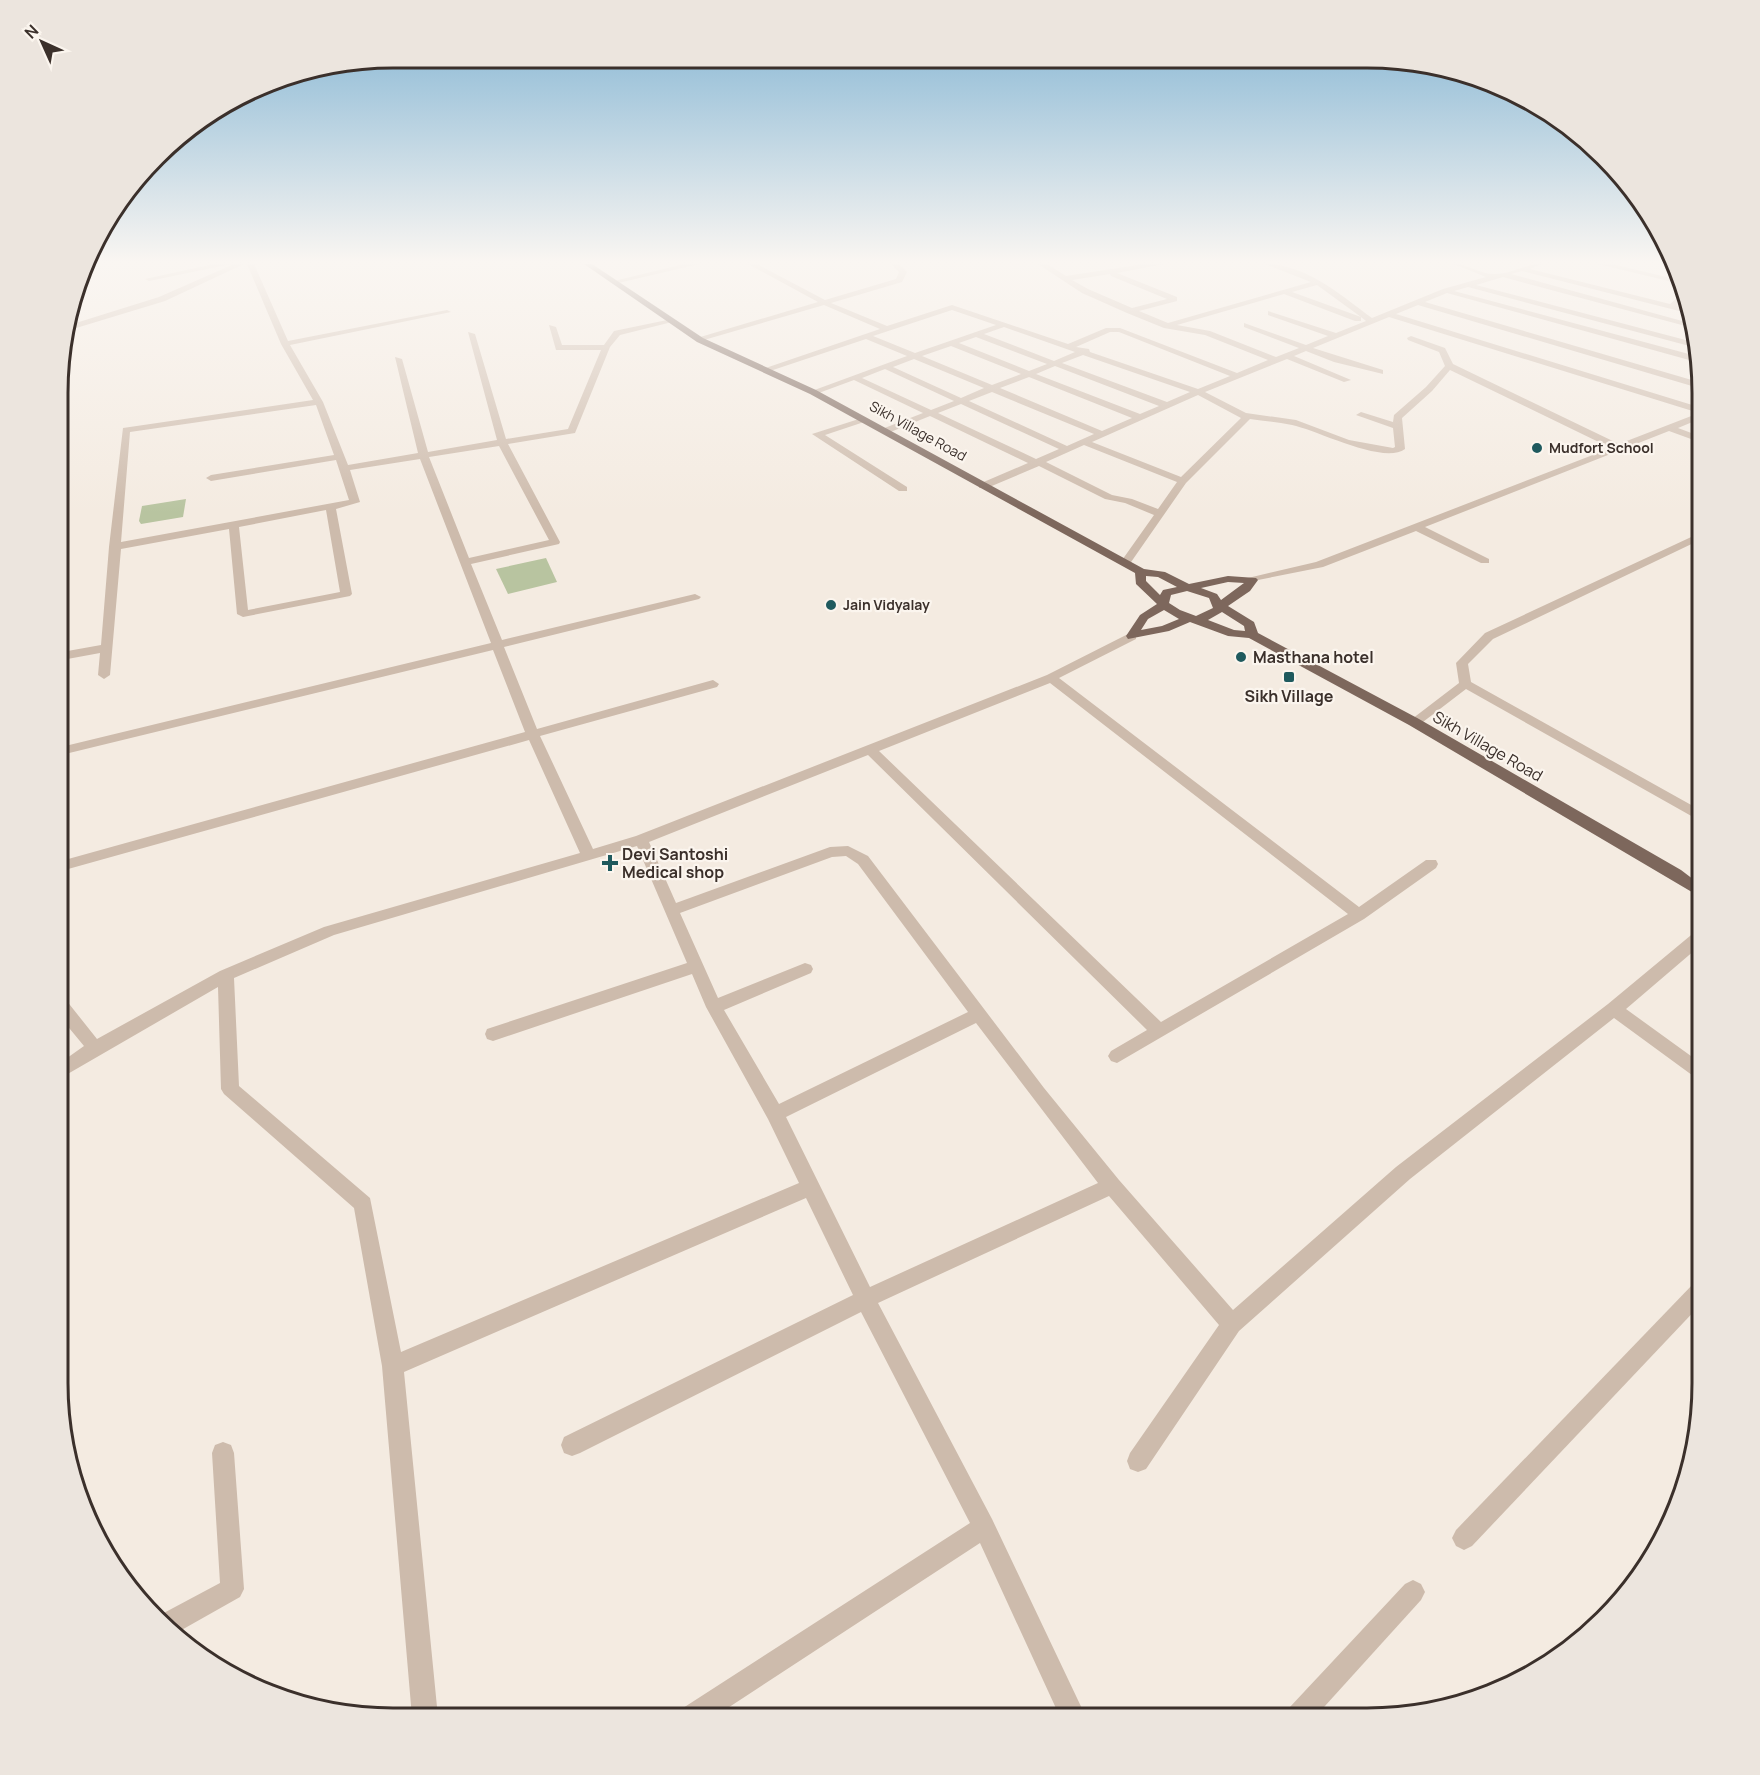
<svg xmlns="http://www.w3.org/2000/svg" width="1760" height="1775" font-family="Manrope,sans-serif">
  <style>
    .green { fill: #b8c4a0 }
    .lines { fill: none; stroke-linecap: round; stroke-linejoin: round }
    .minor { fill: #cdbbac; fill-rule: evenodd }
    .major { fill: #7d675c; fill-rule: evenodd }
    .poi-dot { fill: #1f5a5e; stroke: #fbf5ee; stroke-width: 2 }
    .labels { text-anchor: middle; stroke-width: 4.5; stroke-linejoin: round; paint-order: stroke }
    .far-street-label { font-size: 14px; fill: #3b302b; stroke: #fbf5ee }
    .far-poi-label { font-size: 14px; font-weight: bold; fill: #3b302b; stroke: #fbf5ee; text-anchor: start }
    .poi-label { font-size: 16px; font-weight: bold; fill: #3b302b; stroke: #fbf5ee; text-anchor: start }
    .street-label { font-size: 16px; fill: #3b302b; stroke: #fbf5ee }
    .rim { fill: none; stroke: #3b302b; stroke-width: 3 }
  </style>
  <rect width="100%" height="100%" fill="#f4ebe1"/>
  <g class="green">
    <polygon points="186,499 183,517 141,524 139,521 142,506"/>
    <polygon points="546,558 557,582 508,594 496,569"/>
  </g>
  <g class="lines">
    <g class="minor">
      <polygon points="214,264 231,264 149,281 145,279"/>
      <polygon points="234,264 244,264 165,301 63,332 63,327 159,297"/>
      <path d="M 247,264 L 254,264 L 288,341 L 447,310 L 451,312 L 290,345 L 323,402 L 348,465 L 418,453 L 395,357 L 402,359 L 428,452 L 497,440 L 468,332 L 475,334 L 506,439 L 568,429 L 601,350 L 556,350 L 549,325 L 556,327 L 562,345 L 604,345 L 614,331 L 672,319 L 676,321 L 620,335 L 610,347 L 575,433 L 508,444 L 560,542 L 559,544 L 471,564 L 502,640 L 695,594 L 701,597 L 699,599 L 504,647 L 537,729 L 713,680 L 719,684 L 717,687 L 540,736 L 593,849 L 636,836 L 1047,675 L 1132,632 L 1136,633 L 1136,639 L 1059,678 L 1359,907 L 1426,860 L 1436,860 L 1438,864 L 1436,868 L 1364,919 L 1117,1063 L 1111,1061 L 1108,1056 L 1111,1051 L 1147,1030 L 868,755 L 649,842 L 676,903 L 830,847 L 848,846 L 868,856 L 1044,1088 L 1119,1180 L 1233,1310 L 1396,1167 L 1608,1004 L 1696,931 L 1702,929 L 1702,944 L 1626,1009 L 1702,1064 L 1702,1080 L 1696,1078 L 1614,1018 L 1410,1179 L 1239,1331 L 1146,1469 L 1138,1472 L 1130,1469 L 1127,1461 L 1130,1453 L 1219,1325 L 1109,1196 L 878,1303 L 992,1519 L 1086,1717 L 1060,1717 L 980,1543 L 714,1717 L 679,1717 L 683,1708 L 970,1523 L 861,1312 L 580,1453 L 572,1456 L 564,1453 L 561,1445 L 564,1437 L 853,1295 L 806,1198 L 404,1372 L 438,1717 L 412,1717 L 382,1366 L 354,1208 L 224,1094 L 221,1089 L 218,987 L 59,1079 L 60,1063 L 84,1046 L 60,1017 L 60,999 L 66,1000 L 97,1039 L 220,971 L 324,927 L 580,853 L 529,740 L 61,871 L 61,861 L 525,732 L 493,650 L 61,755 L 61,747 L 491,643 L 420,459 L 350,470 L 360,502 L 336,509 L 352,594 L 350,596 L 243,617 L 237,614 L 229,529 L 121,549 L 110,675 L 104,679 L 98,675 L 100,653 L 62,660 L 62,652 L 101,645 L 109,547 L 123,428 L 313,400 L 281,344 ZM 316,405 L 334,455 L 211,475 L 206,478 L 211,481 L 336,460 L 349,500 L 121,542 L 130,432 ZM 499,446 L 549,540 L 469,558 L 429,457 ZM 326,510 L 340,592 L 248,610 L 239,527 ZM 1050,683 L 1348,914 L 1161,1022 L 879,751 ZM 637,846 L 687,963 L 487,1029 L 485,1034 L 487,1039 L 493,1041 L 692,974 L 706,1007 L 768,1119 L 799,1183 L 401,1352 L 370,1198 L 239,1086 L 234,978 L 334,935 ZM 846,856 L 858,864 L 968,1012 L 779,1104 L 724,1010 L 811,973 L 813,969 L 811,965 L 805,963 L 718,998 L 680,913 L 832,857 ZM 976,1023 L 1098,1183 L 870,1287 L 786,1117 Z"/>
      <polygon points="684,264 699,264 614,284 610,282"/>
      <path d="M 748,264 L 757,264 L 825,300 L 896,279 L 899,272 L 891,264 L 899,264 L 907,272 L 902,282 L 831,303 L 887,326 L 952,305 L 1068,344 L 1106,328 L 1120,328 L 1237,373 L 1268,360 L 1205,335 L 1164,328 L 1127,313 L 1082,293 L 1038,264 L 1047,264 L 1066,276 L 1144,264 L 1164,264 L 1117,273 L 1177,297 L 1177,301 L 1139,311 L 1168,323 L 1311,282 L 1265,264 C 1306,264 1341,295 1372,318 L 1443,289 L 1486,277 L 1454,264 C 1468,264 1482,275 1495,274 C 1511,274 1525,264 1541,264 L 1530,269 L 1670,304 L 1686,290 L 1687,296 L 1677,306 L 1690,309 L 1691,314 L 1522,271 L 1511,274 L 1693,324 L 1693,328 L 1503,277 L 1476,285 L 1697,343 L 1697,348 L 1468,287 L 1454,291 L 1700,357 L 1700,363 L 1447,293 L 1425,302 L 1702,383 L 1702,389 L 1418,305 L 1396,314 L 1702,408 L 1702,418 L 1678,428 L 1702,437 L 1702,443 L 1669,431 L 1425,527 L 1489,559 L 1489,563 L 1481,563 L 1416,531 L 1323,567 L 1248,582 L 1248,578 L 1316,562 L 1611,448 L 1450,370 L 1432,391 L 1402,418 L 1405,449 C 1383,465 1317,430 1292,425 C 1278,422 1264,421 1250,419 L 1186,483 L 1129,565 L 1125,566 L 1120,563 L 1154,515 L 1125,503 L 1105,499 L 1039,466 L 987,488 L 979,488 L 979,484 L 1028,463 L 930,416 L 888,433 L 882,433 L 882,429 L 923,413 L 854,380 L 816,394 L 809,392 L 907,356 L 866,339 L 767,372 L 760,370 L 880,329 L 824,305 L 697,342 L 697,338 L 818,302 ZM 1110,274 L 1111,276 L 1167,299 L 1132,308 L 1088,289 L 1072,280 ZM 1317,285 L 1361,317 L 1292,292 ZM 1284,294 L 1355,321 L 1361,321 L 1361,317 L 1366,321 L 1336,333 L 1268,311 L 1268,315 L 1328,336 L 1306,345 L 1244,323 L 1244,327 L 1299,348 L 1276,357 L 1210,331 L 1177,325 ZM 952,310 L 996,325 L 915,353 L 873,336 ZM 1389,317 L 1699,413 L 1619,444 L 1453,364 L 1445,348 L 1411,336 L 1407,338 L 1408,340 L 1439,352 L 1445,366 L 1426,387 L 1394,415 L 1393,422 L 1361,412 L 1356,415 L 1393,428 L 1395,447 L 1393,448 L 1349,440 L 1296,420 L 1246,413 L 1205,392 L 1287,359 L 1344,382 L 1351,380 L 1294,356 L 1306,351 L 1334,362 L 1383,374 L 1383,370 L 1313,348 ZM 1004,327 L 1075,352 L 1054,361 L 984,334 ZM 1110,332 L 1119,332 L 1230,376 L 1198,389 L 1090,352 L 1089,349 L 1076,347 ZM 976,337 L 1047,364 L 1029,371 L 959,343 ZM 951,346 L 1021,374 L 992,385 L 922,356 ZM 1083,355 L 1190,392 L 1167,402 L 1062,363 ZM 914,359 L 984,388 L 961,398 L 893,367 ZM 1055,366 L 1159,406 L 1140,414 L 1036,374 ZM 885,369 L 954,401 L 931,410 L 862,378 ZM 1029,377 L 1132,418 L 1102,431 L 1000,388 ZM 992,392 L 1094,434 L 1067,446 L 969,401 ZM 1198,395 L 1241,418 L 1181,477 L 1092,442 ZM 961,404 L 1059,449 L 1036,459 L 938,413 ZM 1084,445 L 1177,482 L 1158,509 L 1132,499 L 1112,495 L 1046,462 Z"/>
      <polygon points="1598,264 1612,264 1683,281 1685,285"/>
      <polygon points="862,418 870,420 825,435 907,487 907,491 899,491 812,434"/>
      <polygon points="1702,532 1702,539 1493,639 1468,664 1471,682 1702,811 1702,822 1466,689 1419,725 1414,726 1408,722 1459,683 1456,663 1485,633"/>
      <polygon points="1702,1279 1702,1303 1472,1546 1464,1550 1456,1546 1452,1538 1456,1530 1695,1282"/>
      <polygon points="223,1442 231,1445 234,1453 244,1589 240,1597 178,1632 160,1615 220,1583 212,1453 215,1445"/>
      <polygon points="1413,1580 1421,1584 1425,1592 1421,1600 1315,1717 1285,1717 1289,1708 1405,1584"/>
    </g>
    <path class="major" d="M 584,264 L 592,264 L 703,338 L 816,390 L 1144,569 L 1165,572 L 1189,584 L 1228,576 L 1256,578 L 1258,580 L 1250,591 L 1228,606 L 1254,622 L 1258,633 L 1419,719 L 1681,870 L 1702,886 L 1702,898 L 1409,725 L 1249,638 L 1228,636 L 1190,622 L 1169,631 L 1128,639 L 1126,636 L 1140,615 L 1157,604 L 1136,584 L 1135,573 L 810,394 L 697,342 ZM 1146,576 L 1158,577 L 1177,587 L 1163,590 L 1160,595 L 1146,581 ZM 1228,582 L 1244,583 L 1221,600 L 1217,594 L 1201,588 ZM 1187,591 L 1209,598 L 1213,608 L 1196,616 L 1180,610 L 1169,603 L 1171,595 ZM 1164,610 L 1179,619 L 1162,626 L 1141,630 L 1148,619 ZM 1222,612 L 1244,626 L 1245,631 L 1234,630 L 1208,620 Z"/>
  </g>
  <linearGradient id="sky" x2="0" y2="1"><stop stop-color="#7eb2d2"/><stop offset="0.51" stop-color="#faf6f2"/><stop offset="1" stop-color="#faf6f2" stop-opacity="0"/></linearGradient>
  <rect width="1760" height="513" fill="url(#sky)"/>
  <g class="poi-dot">
    <circle cx="1537" cy="448" r="6"/>
    <circle cx="831" cy="605" r="6"/>
    <circle cx="1241" cy="657" r="6"/>
    <rect x="1283" y="671" width="12" height="12" rx="3"/>
    <path d="M607 854h6v6h6v6h-6v6h-6v-6h-6v-6h6z"/>
  </g>
  <g class="labels">
    <g class="far-street-label">
      <text transform="translate(918 431) rotate(29)" y="5">Sikh Village Road</text>
    </g>
    <g class="far-poi-label">
      <text x="1549" y="453">Mudfort School</text>
      <text x="843" y="610">Jain Vidyalay</text>
    </g>
    <g class="poi-label">
      <text x="1253" y="663">Masthana hotel</text>
      <text x="1289" y="702" text-anchor="middle">Sikh Village</text>
      <text x="622" y="860">Devi Santoshi<tspan x="622" dy="18">Medical shop</tspan></text>
    </g>
    <g class="street-label">
      <text transform="translate(1488 746) rotate(30)" y="6">Sikh Village Road</text>
    </g>
  </g>
  <path d="M0 0H1760V1775H0ZM393 68H1367A325 325 0 0 1 1692 393V1383A325 325 0 0 1 1367 1708H393A325 325 0 0 1 68 1383V393A325 325 0 0 1 393 68Z" fill="#ece5de" fill-rule="evenodd"/>
  <path class="rim" d="M393 68H1367A325 325 0 0 1 1692 393V1383A325 325 0 0 1 1367 1708H393A325 325 0 0 1 68 1383V393A325 325 0 0 1 393 68Z"/>
  <g transform="translate(42 42) rotate(315)" stroke="#fbf5ee" stroke-width="4.5" paint-order="stroke">
  <path d="M0-4.5L10 22L0 15L-10 22Z" fill="#3b302b"/>
  <text y="-9" font-size="16" font-weight="bold" text-anchor="middle" fill="#3b302b">N</text>
  </g>
</svg>
